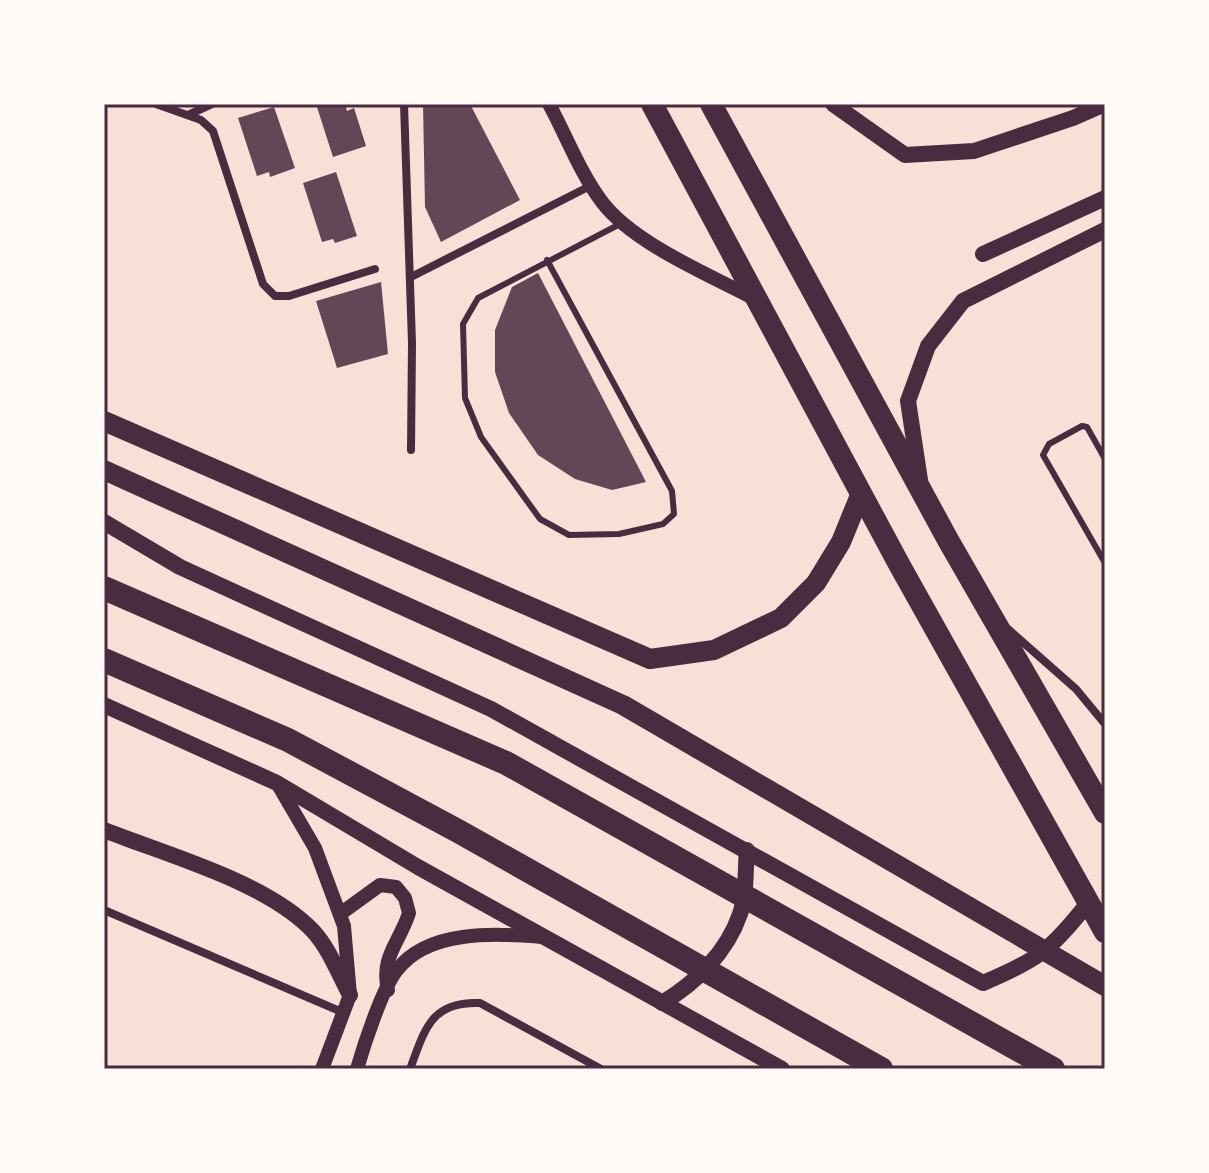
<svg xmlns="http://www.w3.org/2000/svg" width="1209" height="1173" font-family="'Fira Sans Condensed',sans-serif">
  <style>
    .building { fill: #644757 }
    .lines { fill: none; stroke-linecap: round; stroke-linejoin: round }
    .service { stroke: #4a2c40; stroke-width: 6 }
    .minor { stroke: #4a2c40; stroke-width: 8 }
    .tertiary { stroke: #4a2c40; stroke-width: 14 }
    .secondary { stroke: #4a2c40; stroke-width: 16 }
    .primary { stroke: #4a2c40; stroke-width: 20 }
    .trunk { stroke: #4a2c40; stroke-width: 22 }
    .motorway { stroke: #4a2c40; stroke-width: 24 }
    .neatline { fill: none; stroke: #4a2c40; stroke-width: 3 }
  </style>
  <rect width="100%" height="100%" fill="#f7e1d7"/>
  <g class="building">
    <polygon points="316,104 345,104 347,111 354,108 366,146 333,157"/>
    <polygon points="423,104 470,104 520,200 441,242 425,207"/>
    <polygon points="274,107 295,168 270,177 269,172 257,176 238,118"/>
    <polygon points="336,172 357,236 335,243 333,239 322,242 303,183"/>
    <polygon points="538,273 646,482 612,490 575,479 538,455 509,413 495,372 495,330 512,287"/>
    <polygon points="381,282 388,354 337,368 316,301"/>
  </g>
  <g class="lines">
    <g class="service">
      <polyline points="547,260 672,491 674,514 663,524 619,534 569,535 540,519 481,437 465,398 463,324 478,298 620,224"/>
      <polyline points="1105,459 1087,427 1082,426 1049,444 1043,455 1105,563"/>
    </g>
    <g class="minor">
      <polyline points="156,104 201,120 213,131 263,284 275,296 289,296 375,269"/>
      <polyline points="404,104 412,343 411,450"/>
      <polyline points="188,115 212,104"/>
      <polyline points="411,277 592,185"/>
      <polyline points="1008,629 1076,689 1105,724"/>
      <polyline points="104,910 342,1012"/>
      <path d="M 410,1069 C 425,1029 431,1001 480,1003 L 601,1069"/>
    </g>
    <g class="tertiary">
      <path d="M 549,104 C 566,135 580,173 602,202 C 634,244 710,275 757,300"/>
      <polyline points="277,783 315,848 344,926 350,995 322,1069"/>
      <path d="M 340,914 L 380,885 L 396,887 L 405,898 L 409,913 C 400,942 380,957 388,990"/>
      <path d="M 357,1069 C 364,1045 382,989 397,970 C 429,928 498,934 544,937"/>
    </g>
    <g class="secondary">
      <polyline points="833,104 905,155 974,151 1073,118 1105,104"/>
      <polyline points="983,254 1105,198"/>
      <polyline points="920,480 908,401 928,346 963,301 1105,230"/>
      <path d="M 104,522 L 180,567 L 491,709 L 983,983 C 1038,960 1051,950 1088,903"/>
      <polyline points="104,705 277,783 418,867 782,1069"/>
      <path d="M 104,830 C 167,855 267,882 313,931 C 329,948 339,975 350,995"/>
      <path d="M 662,1003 C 696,983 727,952 740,914 C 747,895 745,870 747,850"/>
    </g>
    <g class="primary">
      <polyline points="104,421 650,659 714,650 781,618 816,583 841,542 861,493"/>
      <polyline points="104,470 623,705 1105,986"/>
    </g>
    <g class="trunk">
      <polyline points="652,104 900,566 1105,932"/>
      <polyline points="711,104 948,540 1105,813"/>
    </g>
    <g class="motorway">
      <polyline points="104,588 506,763 1053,1069"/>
      <polyline points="104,660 288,740 458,831 881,1069"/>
    </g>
  </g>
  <rect width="1209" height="1173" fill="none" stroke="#fffaf5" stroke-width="212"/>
  <rect x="106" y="106" width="997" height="961" class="neatline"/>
</svg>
